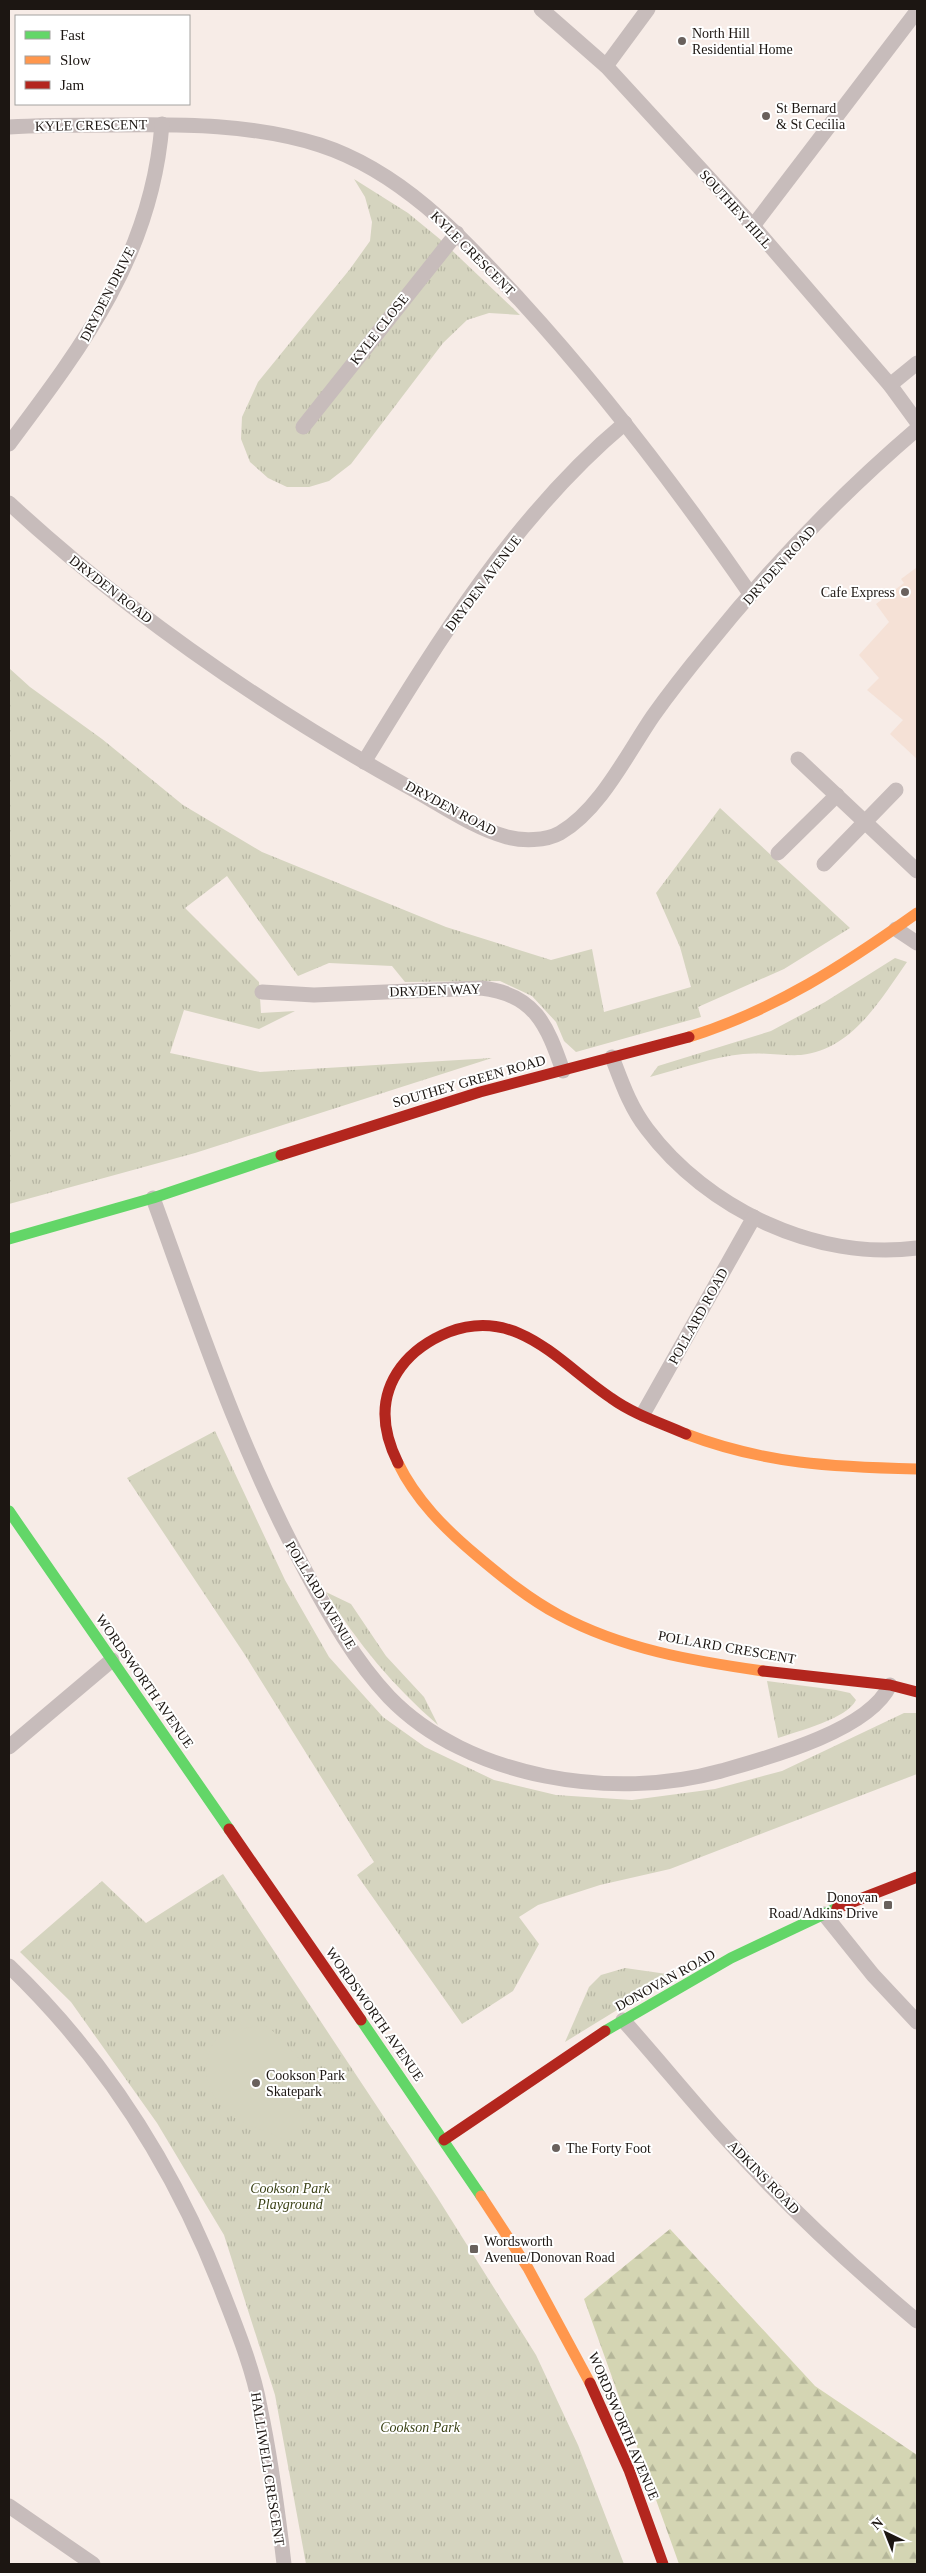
<svg xmlns="http://www.w3.org/2000/svg" width="926" height="2573" font-family="'Times New Roman',serif">
  <style>
    .built { fill: #f5e1d6 }
    .grass { fill: url(#grass-tufts) }
    .forest { fill: url(#forest-firs) }
    .pitch { fill: #d5d4bf }
    .lines { fill: none; stroke-linecap: round; stroke-linejoin: round }
    .street { stroke: #c7bcbb; stroke-width: 15 }
    .fast { stroke: #63d668; stroke-width: 11 }
    .slow { stroke: #ff974d; stroke-width: 11 }
    .jam { stroke: #b3261e; stroke-width: 11 }
    .poi-dot { fill: #69615d; stroke: #fff; stroke-width: 2 }
    .labels { text-anchor: middle; stroke-width: 4; stroke-linejoin: round; paint-order: stroke }
    .poi-label { font-size: 14px; fill: #1c1612; stroke: #fff; text-anchor: start }
    .street-label { font-size: 14px; fill: #1c1612; stroke: #fff }
    .park-label { font-size: 14px; font-style: italic; fill: #3b4216; stroke: #fff }
  </style>
  <defs>
    <pattern id="grass-tufts" width="24" height="20" patternUnits="userSpaceOnUse" patternTransform="scale(1.25)"><rect width="24" height="20" fill="#d5d4bf"/><path d="M3 7l-1-3M5 7V3M7 7l1-3M15 17l-1-3M17 17v-4M19 17l1-3" fill="none" stroke="#b6b5a3"/></pattern>
    <pattern id="forest-firs" width="22" height="20" patternUnits="userSpaceOnUse" patternTransform="scale(1.25)"><rect width="22" height="20" fill="#d4d5b3"/><path d="M5 1l3.5 6h-7zM16 11l3.5 6h-7z" fill="#b5b699"/></pattern>
  </defs>
  <rect width="100%" height="100%" fill="#f7ece7"/>
  <polygon class="built" points="916,568 917,571 917,759 890,734 903,720 867,690 879,678 859,655 889,622 876,604 904,583 901,579"/>
  <g class="grass">
    <polygon points="354,179 408,213 441,240 520,315 489,313 467,320 443,343 351,464 329,481 309,487 287,487 268,478 250,462 241,439 242,417 258,382 350,269 370,241 372,222 365,197"/>
    <polygon points="9,668 30,687 102,739 183,805 262,852 446,927 551,960 592,949 604,1012 691,987 680,947 656,893 720,808 850,928 784,969 698,1007 701,1017 576,1052 564,1041 556,1022 532,996 500,981 405,982 392,966 329,963 298,976 227,876 185,908 259,982 261,1013 295,1011 259,1029 184,1010 170,1053 260,1072 492,1058 195,1153 9,1204"/>
    <path d="M 895,958 L 907,962 C 881,999 852,1050 801,1055 C 782,1056 762,1052 743,1054 C 712,1057 680,1069 650,1077 L 658,1066 L 771,1031 L 825,1002 Z"/>
    <polygon points="215,1431 285,1580 329,1657 383,1717 425,1747 494,1780 556,1795 632,1800 715,1789 782,1771 904,1713 917,1713 917,1774 670,1869 600,1885 538,1905 519,1917 539,1944 513,1991 462,2024 357,1875 374,1862 245,1655 127,1478"/>
    <path d="M 326,1592 L 351,1604 L 386,1656 L 424,1697 L 438,1725 C 394,1687 357,1643 326,1592 Z"/>
    <path d="M 767,1681 L 836,1690 L 850,1693 L 856,1700 C 847,1719 798,1731 778,1738 Z"/>
    <polygon points="223,1874 437,2197 536,2355 578,2445 624,2564 306,2564 275,2395 224,2235 157,2123 71,2002 20,1952 102,1881 146,1923"/>
    <polygon points="625,1968 674,1975 565,2042 589,1987 601,1975"/>
  </g>
  <polygon class="forest" points="670,2229 815,2386 917,2455 917,2564 679,2564 584,2299"/>
  <path class="pitch" d="M 264,2025 L 269,2027 L 308,2068 L 297,2107 L 300,2112 L 321,2112 L 287,2142 C 272,2132 255,2129 240,2121 C 210,2105 195,2067 216,2039 L 214,2036 L 228,2031 Z"/>
  <g class="lines">
    <g class="street">
      <polyline points="541,9 606,66 753,226 890,385 917,422"/>
      <polyline points="606,66 648,9"/>
      <path d="M 9,127 C 43,125 78,125 113,125 C 183,124 253,124 320,145 C 403,172 463,239 520,300 C 605,393 680,492 751,595"/>
      <polyline points="753,226 917,11"/>
      <polyline points="890,385 917,363"/>
      <polyline points="303,427 457,233"/>
      <path d="M 9,444 C 84,344 152,254 162,124"/>
      <path d="M 9,503 C 128,613 263,706 405,785 C 437,802 471,827 507,837 C 522,841 546,841 560,833 C 600,810 627,754 653,716 C 670,692 689,668 708,645 C 771,567 841,494 917,429"/>
      <polyline points="798,759 917,871"/>
      <path d="M 364,762 C 438,641 515,515 625,423"/>
      <polyline points="778,853 837,795"/>
      <polyline points="824,864 896,790"/>
      <polyline points="896,929 917,943"/>
      <path d="M 262,992 L 314,995 L 481,988 C 535,994 547,1025 563,1071"/>
      <path d="M 612,1057 C 622,1083 630,1107 647,1129 C 707,1209 816,1261 917,1248"/>
      <path d="M 153,1198 C 199,1325 241,1452 306,1572 C 329,1615 355,1661 389,1697 C 468,1779 615,1801 721,1771 C 767,1758 869,1731 890,1685"/>
      <polyline points="643,1414 754,1217"/>
      <polyline points="9,1747 112,1660"/>
      <polyline points="824,1914 873,1975 917,2022"/>
      <path d="M 9,1966 C 106,2059 176,2170 224,2296 C 238,2332 253,2369 260,2407 C 271,2459 278,2512 284,2564"/>
      <path d="M 623,2020 C 656,2057 687,2095 720,2132 C 780,2199 848,2263 917,2321"/>
      <polyline points="9,2506 93,2564"/>
    </g>
    <g class="fast">
      <polyline points="9,1239 153,1198 281,1155"/>
      <polyline points="9,1511 229,1829"/>
      <polyline points="361,2020 481,2196"/>
      <polyline points="605,2031 731,1958 837,1908"/>
    </g>
    <g class="slow">
      <path d="M 689,1037 C 775,1010 844,965 917,913"/>
      <path d="M 686,1434 C 765,1464 833,1467 917,1469"/>
      <path d="M 398,1463 C 416,1500 445,1529 476,1555 C 502,1577 529,1599 559,1615 C 622,1649 693,1661 763,1671"/>
      <polyline points="481,2196 528,2268 590,2383"/>
    </g>
    <g class="jam">
      <polyline points="281,1155 480,1092 689,1037"/>
      <path d="M 398,1463 C 382,1431 378,1398 401,1367 C 413,1351 429,1340 449,1332 C 518,1306 560,1364 611,1398 C 633,1414 661,1423 686,1434"/>
      <polyline points="763,1671 890,1685 917,1692"/>
      <polyline points="229,1829 361,2020"/>
      <polyline points="837,1908 917,1877"/>
      <polyline points="444,2140 605,2031"/>
      <polyline points="590,2383 629,2470 663,2564"/>
    </g>
  </g>
  <g class="poi-dot">
    <circle cx="682" cy="41" r="5"/>
    <circle cx="766" cy="116" r="5"/>
    <circle cx="905" cy="592" r="5"/>
    <rect x="883" y="1900" width="10" height="10" rx="2.5"/>
    <circle cx="256" cy="2083" r="5"/>
    <circle cx="556" cy="2148" r="5"/>
    <rect x="469" y="2244" width="10" height="10" rx="2.5"/>
  </g>
  <g class="labels">
    <g class="poi-label">
      <text x="692" y="38">North Hill<tspan x="692" dy="16">Residential Home</tspan></text>
      <text x="776" y="113">St Bernard<tspan x="776" dy="16">&amp; St Cecilia</tspan></text>
      <text x="895" y="597" text-anchor="end">Cafe Express</text>
      <text x="878" y="1902" text-anchor="end">Donovan<tspan x="878" dy="16">Road/Adkins Drive</tspan></text>
      <text x="266" y="2080">Cookson Park<tspan x="266" dy="16">Skatepark</tspan></text>
      <text x="566" y="2153">The Forty Foot</text>
      <text x="484" y="2246">Wordsworth<tspan x="484" dy="16">Avenue/Donovan Road</tspan></text>
    </g>
    <g class="street-label">
      <text transform="translate(91 125) rotate(-1)" y="5">KYLE CRESCENT</text>
      <text transform="translate(736 209) rotate(48)" y="5">SOUTHEY HILL</text>
      <text transform="translate(473 253) rotate(45)" y="5">KYLE CRESCENT</text>
      <text transform="translate(107 294) rotate(-63)" y="5">DRYDEN DRIVE</text>
      <text transform="translate(379 329) rotate(-52)" y="5">KYLE CLOSE</text>
      <text transform="translate(779 565) rotate(-48)" y="5">DRYDEN ROAD</text>
      <text transform="translate(483 583) rotate(-53)" y="5">DRYDEN AVENUE</text>
      <text transform="translate(111 589) rotate(38)" y="5">DRYDEN ROAD</text>
      <text transform="translate(451 808) rotate(28)" y="5">DRYDEN ROAD</text>
      <text transform="translate(435 990) rotate(-2)" y="5">DRYDEN WAY</text>
      <text transform="translate(469 1081) rotate(-16)" y="5">SOUTHEY GREEN ROAD</text>
      <text transform="translate(698 1316) rotate(-61)" y="5">POLLARD ROAD</text>
      <text transform="translate(321 1595) rotate(59)" y="5">POLLARD AVENUE</text>
      <text transform="translate(727 1647) rotate(10)" y="5">POLLARD CRESCENT</text>
      <text transform="translate(145 1681) rotate(55)" y="5">WORDSWORTH AVENUE</text>
      <text transform="translate(665 1980) rotate(-29)" y="5">DONOVAN ROAD</text>
      <text transform="translate(375 2014) rotate(55)" y="5">WORDSWORTH AVENUE</text>
      <text transform="translate(764 2177) rotate(46)" y="5">ADKINS ROAD</text>
      <text transform="translate(624 2426) rotate(67)" y="5">WORDSWORTH AVENUE</text>
      <text transform="translate(268 2469) rotate(81)" y="5">HALLIWELL CRESCENT</text>
    </g>
    <g class="park-label">
      <text x="290" y="2193">Cookson Park<tspan x="290" dy="16">Playground</tspan></text>
      <text x="420" y="2432">Cookson Park</text>
    </g>
  </g>
  <rect width="926" height="2573" fill="none" stroke="#1c1612" stroke-width="20"/>
  <rect x="15" y="15" width="175" height="90" fill="#ffffff" stroke="#a4a2a0"/>
  <rect x="25" y="31" width="25" height="8" fill="#63d668" stroke="#a4a2a0"/>
  <text x="60" y="40" font-size="15" fill="#1c1612">Fast</text>
  <rect x="25" y="56" width="25" height="8" fill="#ff974d" stroke="#a4a2a0"/>
  <text x="60" y="65" font-size="15" fill="#1c1612">Slow</text>
  <rect x="25" y="81" width="25" height="8" fill="#b3261e" stroke="#a4a2a0"/>
  <text x="60" y="90" font-size="15" fill="#1c1612">Jam</text>
  <g transform="translate(886 2533) rotate(317)" stroke="#ffffff" stroke-width="4" paint-order="stroke">
  <path d="M0-4L9 19L0 12L-9 19Z" fill="#1c1612"/>
  <text y="-8" font-size="14" font-weight="bold" text-anchor="middle" fill="#1c1612">N</text>
  </g>
</svg>
